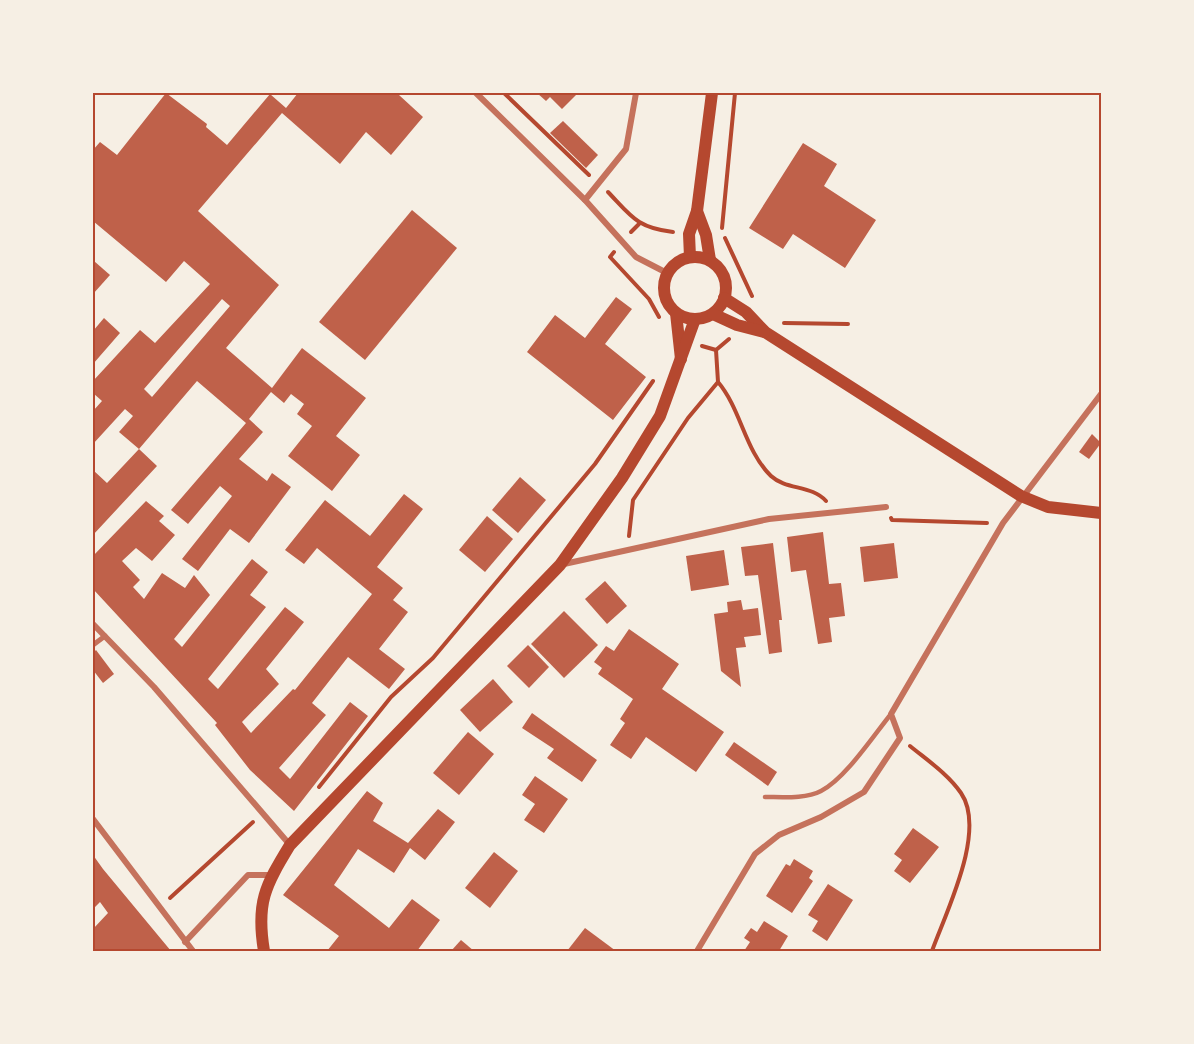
<svg xmlns="http://www.w3.org/2000/svg" width="1194" height="1044" font-family="Karla,sans-serif">
  <style>
    .building { fill: #bf614a; fill-rule: evenodd }
    .lines { fill: none; stroke-linecap: round; stroke-linejoin: round }
    .path { stroke: #b5482f; stroke-width: 4 }
    .service { stroke: #c5725c; stroke-width: 4.5 }
    .pedestrian { stroke: #c5725c; stroke-width: 5 }
    .minor { stroke: #c5725c; stroke-width: 6 }
    .secondary { stroke: #b5482f; stroke-width: 12 }
    .neatline { fill: none; stroke: #b5482f; stroke-width: 2 }
  </style>
  <rect width="100%" height="100%" fill="#f6efe4"/>
  <g class="building">
    <path d="M 166,93 L 207,124 L 206,127 L 227,145 L 270,94 L 286,108 L 298,93 L 401,93 L 399,95 L 423,117 L 391,155 L 366,132 L 340,164 L 282,113 L 198,211 L 279,285 L 226,348 L 272,388 L 302,348 L 366,398 L 336,436 L 360,455 L 332,491 L 288,456 L 312,426 L 297,414 L 304,404 L 291,394 L 284,403 L 271,392 L 249,419 L 263,432 L 239,459 L 267,481 L 272,473 L 291,487 L 249,543 L 230,529 L 198,571 L 182,559 L 232,496 L 220,486 L 188,524 L 171,510 L 246,423 L 197,381 L 139,449 L 157,466 L 93,535 L 93,470 L 107,483 L 139,449 L 119,432 L 133,416 L 125,409 L 93,444 L 93,411 L 102,401 L 93,393 L 93,381 L 140,330 L 155,343 L 210,284 L 184,261 L 166,282 L 93,221 L 93,150 L 100,142 L 117,155 ZM 222,299 L 230,306 L 152,397 L 144,389 Z"/>
    <polygon points="537,93 578,93 562,109 550,97 546,101"/>
    <polygon points="563,121 598,155 586,168 550,133"/>
    <polygon points="803,143 837,164 824,186 876,220 845,268 793,234 783,249 749,228"/>
    <polygon points="412,210 457,248 365,360 319,322"/>
    <polygon points="94,261 110,275 93,294 93,262"/>
    <polygon points="616,297 632,309 605,344 646,377 613,420 527,352 555,315 585,338"/>
    <polygon points="104,318 120,333 93,364 93,331"/>
    <polygon points="1092,434 1101,443 1089,459 1079,452"/>
    <polygon points="520,477 546,500 518,533 492,510"/>
    <polygon points="404,494 423,509 377,567 403,588 393,600 408,612 379,649 405,669 389,689 348,657 312,703 326,715 279,768 290,779 350,702 368,716 294,811 250,770 215,725 217,723 93,589 93,556 146,501 164,516 159,521 175,535 152,561 136,548 122,561 140,580 133,587 144,599 162,573 185,588 194,575 210,595 174,639 182,647 252,559 268,572 250,595 266,607 208,679 218,689 285,607 304,622 266,669 279,684 242,722 251,733 293,689 295,690 372,594 317,548 304,564 285,550 325,500 370,536"/>
    <polygon points="487,516 513,539 485,572 459,550"/>
    <polygon points="823,532 829,584 841,583 845,616 829,618 832,642 818,644 806,570 791,572 787,537"/>
    <polygon points="773,543 782,620 779,620 782,652 769,654 758,575 745,576 741,547"/>
    <polygon points="894,543 898,578 864,582 860,547"/>
    <polygon points="724,550 729,585 691,591 686,556"/>
    <polygon points="605,581 627,606 607,624 585,599"/>
    <polygon points="741,600 743,610 758,608 761,635 744,637 746,647 736,648 741,687 721,671 714,614 728,612 727,602"/>
    <polygon points="564,611 598,645 564,678 531,644"/>
    <polygon points="629,629 679,664 662,689 724,732 696,772 646,737 631,759 610,745 625,723 620,719 633,699 598,674 602,668 594,662 606,646 614,651"/>
    <polygon points="528,645 549,667 529,688 507,666"/>
    <polygon points="96,650 114,674 103,683 93,670 93,653"/>
    <polygon points="493,679 513,702 480,732 460,710"/>
    <polygon points="532,713 597,760 582,782 547,758 554,749 522,728"/>
    <polygon points="468,732 494,754 459,795 433,773"/>
    <polygon points="734,742 777,772 768,786 725,755"/>
    <polygon points="535,776 568,799 544,833 524,820 535,804 522,795"/>
    <polygon points="367,791 383,803 373,821 408,843 438,809 455,822 425,860 410,848 394,873 358,849 334,885 389,928 412,899 440,920 417,951 327,951 339,936 283,895"/>
    <polygon points="913,828 939,847 910,883 894,871 902,860 894,854"/>
    <polygon points="494,852 518,871 490,908 465,888"/>
    <polygon points="93,855 103,869 171,951 93,951 93,929 108,913 100,902 93,909"/>
    <polygon points="794,859 813,871 809,878 813,881 792,913 766,896 786,864 790,866"/>
    <polygon points="828,884 853,900 827,941 812,931 818,921 808,915"/>
    <polygon points="764,921 788,936 779,951 744,951 750,942 744,938 751,928 757,932"/>
    <polygon points="585,928 616,951 567,951"/>
    <polygon points="461,940 474,951 451,951"/>
  </g>
  <g class="lines">
    <g class="path">
      <polyline points="504,93 589,175"/>
      <path d="M 608,192 C 631,216 637,228 673,232"/>
      <polyline points="722,228 735,93"/>
      <polyline points="631,232 639,224"/>
      <polyline points="725,238 752,296"/>
      <polyline points="614,252 610,257 649,299 659,317"/>
      <polyline points="784,323 848,324"/>
      <polyline points="702,346 716,350"/>
      <path d="M 718,382 C 741,409 745,451 771,476 C 786,490 812,485 826,501"/>
      <polyline points="891,518 892,520 987,523"/>
      <polyline points="629,536 633,500 688,418 718,382 716,350 729,339"/>
      <path d="M 910,746 C 927,760 948,774 961,793 C 987,831 946,912 932,951"/>
      <polyline points="319,787 391,697 433,658 595,464 653,381"/>
      <polyline points="170,898 253,822"/>
    </g>
    <path class="service" d="M 765,797 C 782,797 806,799 821,791 C 845,779 874,735 891,714"/>
    <polyline class="pedestrian" points="93,645 105,636"/>
    <g class="minor">
      <polyline points="476,93 585,200 636,257 667,273"/>
      <polyline points="585,200 626,149 636,93"/>
      <polyline points="564,564 769,519 886,507"/>
      <polyline points="93,624 154,687 290,845"/>
      <polyline points="93,819 193,951"/>
      <polyline points="185,942 248,875 271,875"/>
      <polyline points="697,951 755,854 779,835 821,817 864,792 900,738 891,714 1003,523 1101,394"/>
    </g>
    <g class="secondary">
      <polyline points="697,211 706,235 710,260"/>
      <circle cx="695" cy="288" r="31"/>
      <polyline points="690,257 689,234 697,211 712,93"/>
      <polyline points="724,298 746,312 765,332 1021,496 1048,507 1101,513"/>
      <polyline points="676,313 681,359"/>
      <polyline points="713,314 737,325 764,332"/>
      <path d="M 264,951 C 256,903 265,886 290,845 L 560,565 L 622,478 L 660,416 L 695,319"/>
    </g>
  </g>
  <rect width="1194" height="1044" fill="none" stroke="#f6efe4" stroke-width="189"/>
  <rect x="94" y="94" width="1006" height="856" class="neatline"/>
</svg>
